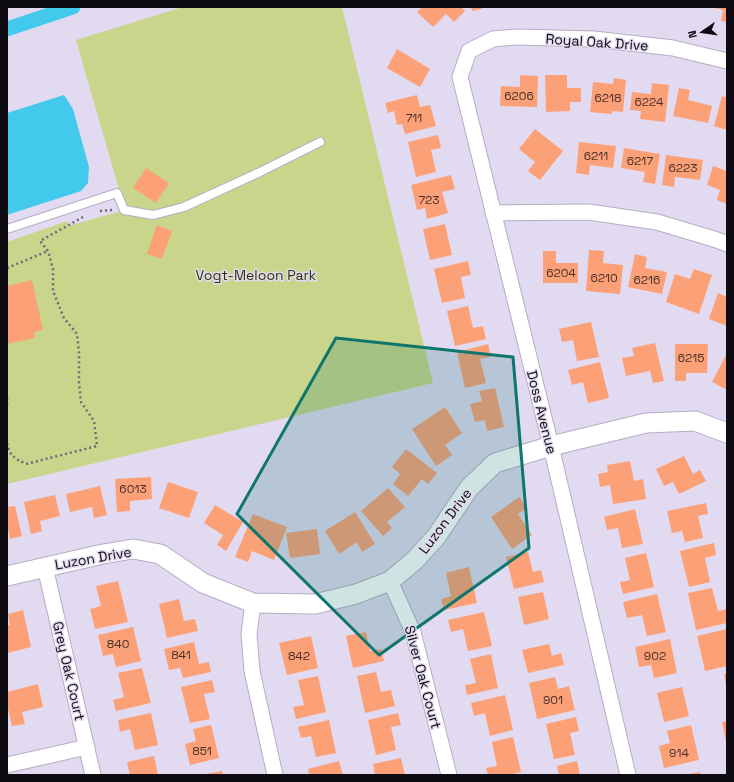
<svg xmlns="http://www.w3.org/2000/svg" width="734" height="782" font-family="'Space Grotesk',sans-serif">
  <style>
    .green { fill: #c8d58a }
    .water { fill: #43c9eb }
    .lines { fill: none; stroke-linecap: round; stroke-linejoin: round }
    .canal { stroke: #43c9eb; stroke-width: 15 }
    .building { fill: #fca177 }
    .service-casing { stroke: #b5adc3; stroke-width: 10 }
    .minor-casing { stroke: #b5adc3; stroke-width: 17 }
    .tertiary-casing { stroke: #b5adc3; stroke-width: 21 }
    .path { stroke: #6f6a78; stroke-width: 2.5; stroke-dasharray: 2 3; stroke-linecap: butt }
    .service { stroke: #fff; stroke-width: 8 }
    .minor { stroke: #fff; stroke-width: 15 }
    .tertiary { stroke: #fff; stroke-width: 19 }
    .marked { fill: #0f766e; fill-opacity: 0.2; stroke: #0f766e; stroke-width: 3; stroke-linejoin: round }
    .labels { text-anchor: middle; stroke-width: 3; stroke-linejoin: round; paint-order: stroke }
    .number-label { font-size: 12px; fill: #4a302b }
    .street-label { font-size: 14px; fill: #0e0b12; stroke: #e2daf0 }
    .park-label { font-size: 14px; fill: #2e330a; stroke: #e2daf0 }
  </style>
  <rect width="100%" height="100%" fill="#e2daf0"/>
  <polygon class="green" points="183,7 342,7 433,383 7,484 7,242 67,221 68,226 125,210 76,40"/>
  <polygon class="water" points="64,95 73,109 89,167 88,183 81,191 7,215 7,113"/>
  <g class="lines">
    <polyline class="canal" points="7,29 73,7"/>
  </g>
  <g class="building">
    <polygon points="422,7 461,7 465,11 454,22 446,14 433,27 417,12"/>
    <polygon points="471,7 481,7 482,9 472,11"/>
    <polygon points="711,7 727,7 727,22 721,21 723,10"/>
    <polygon points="397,49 430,69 420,87 387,68"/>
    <polygon points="520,75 538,76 537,107 500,106 501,86 520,87"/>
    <polygon points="545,75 567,75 567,88 581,88 581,102 570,102 570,111 546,112"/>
    <polygon points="614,78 626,80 623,112 612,111 612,114 590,112 593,82 613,84"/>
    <polygon points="652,83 669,85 665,122 640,119 641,111 630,110 632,92 651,94"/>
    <polygon points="679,88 690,90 688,100 712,106 708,123 673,116"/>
    <polygon points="417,95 420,107 430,105 436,126 405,134 402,124 397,125 394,111 388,113 385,103"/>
    <polygon points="722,96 727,98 727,130 714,126"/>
    <polygon points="535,129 563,151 540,180 528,171 535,162 519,149"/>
    <polygon points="438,135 441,148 431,150 436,172 416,177 408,142"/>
    <polygon points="579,142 616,146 613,168 590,165 589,175 576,173"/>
    <polygon points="624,148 660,154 655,184 643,182 645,172 621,168"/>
    <polygon points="666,155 703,160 700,180 675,177 674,187 662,185"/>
    <polygon points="713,166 727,171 727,204 717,200 720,190 707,185"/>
    <polygon points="146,168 169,183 156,203 133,188"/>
    <polygon points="451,175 455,189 442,192 448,213 427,219 425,208 417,210 411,185"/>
    <polygon points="445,224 452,255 430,260 423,229"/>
    <polygon points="157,225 172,231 162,259 147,254"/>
    <polygon points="589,250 604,251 603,263 623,265 620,294 586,291"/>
    <polygon points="543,251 556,251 556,263 578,263 578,283 543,283"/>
    <polygon points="635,254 647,257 645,268 667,272 662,294 628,287"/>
    <polygon points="468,261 471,275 461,277 465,298 442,303 434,269"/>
    <polygon points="694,269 712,275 699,314 666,302 675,274 690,279"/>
    <polygon points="32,280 43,330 34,332 35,338 7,344 7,286"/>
    <polygon points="718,293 727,297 727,326 709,319"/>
    <polygon points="468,306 473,328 483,326 486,339 455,346 447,311"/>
    <polygon points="591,322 599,357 577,361 573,340 562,342 559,329"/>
    <polygon points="655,343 664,381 653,383 650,371 626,376 622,358 634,356 632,348"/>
    <polygon points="488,344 491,357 480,359 486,383 465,388 457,352"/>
    <polygon points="675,344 708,344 707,373 686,373 686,381 675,381"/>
    <polygon points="727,353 727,390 712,382"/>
    <polygon points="600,362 609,398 588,403 583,382 572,385 568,370"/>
    <polygon points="495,388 504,427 487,431 485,420 475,422 470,404 482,401 479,391"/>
    <polygon points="445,407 462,433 445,445 452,455 436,466 412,429"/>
    <polygon points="406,449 437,473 428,484 422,479 408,496 393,484 400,474 392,467"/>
    <polygon points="684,456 693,474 700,470 706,481 679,494 673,482 664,486 656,469"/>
    <polygon points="630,461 634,481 643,479 646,499 613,504 610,485 600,487 598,474 608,472 607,465"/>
    <polygon points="151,477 152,499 130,501 130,511 117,512 115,479"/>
    <polygon points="168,482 198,492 189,518 159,508"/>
    <polygon points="100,486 107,515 94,518 92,507 70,512 66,494"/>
    <polygon points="388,488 405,507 387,522 392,528 383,536 361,511"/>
    <polygon points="55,495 60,516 40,521 42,531 31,534 24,502"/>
    <polygon points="519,497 527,508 518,514 532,535 512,549 491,517"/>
    <polygon points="706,503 708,514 698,516 703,538 685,542 682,531 672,533 667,511"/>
    <polygon points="215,505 243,522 226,551 217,545 223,535 204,523"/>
    <polygon points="15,506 22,536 10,539 8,529 7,529 7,507"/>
    <polygon points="635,509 643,544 622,548 618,528 607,530 604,517"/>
    <polygon points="355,512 375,544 362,552 357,542 339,554 325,531"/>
    <polygon points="253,514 287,527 274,560 252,551 248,562 235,557"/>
    <polygon points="317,529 320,554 290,558 286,533"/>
    <polygon points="714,543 716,555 705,558 710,582 689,587 680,551"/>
    <polygon points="528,552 533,572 541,570 544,582 514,589 506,557"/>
    <polygon points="646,553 654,587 623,594 620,582 630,580 625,558"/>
    <polygon points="469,567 477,603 444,610 441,599 451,596 446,573"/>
    <polygon points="118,581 128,622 95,629 90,609 101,606 96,586"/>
    <polygon points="712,588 718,611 727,609 727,623 696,630 688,593"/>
    <polygon points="543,592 549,619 524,625 518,597"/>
    <polygon points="657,594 666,632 647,636 642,615 627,618 623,602"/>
    <polygon points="179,599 184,621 195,619 198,631 167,638 159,604"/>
    <polygon points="23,610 31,647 7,653 7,625 10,625 8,614"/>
    <polygon points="484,612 492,646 468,651 463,629 451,632 448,620"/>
    <polygon points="133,627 141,661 116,667 113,654 103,656 98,635"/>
    <polygon points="727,629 727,666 705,671 697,636"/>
    <polygon points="366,632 370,651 381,649 384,661 353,668 346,636"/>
    <polygon points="311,636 318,668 287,675 279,643"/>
    <polygon points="670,639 677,673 654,678 651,665 639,667 635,647"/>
    <polygon points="194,642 199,664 209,662 211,672 183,678 180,668 169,670 164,649"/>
    <polygon points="549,644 552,656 561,653 564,665 528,673 522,650"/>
    <polygon points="491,654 498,688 467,695 465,685 476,683 470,659"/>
    <polygon points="142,668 151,703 116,711 113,700 124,697 118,673"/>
    <polygon points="376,672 381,692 391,690 395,706 365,713 357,676"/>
    <polygon points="724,674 727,674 727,686 726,686"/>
    <polygon points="318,676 326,712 296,719 293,707 304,705 298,680"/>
    <polygon points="555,677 558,689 569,686 575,710 537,719 529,683"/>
    <polygon points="212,680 215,692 204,694 210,719 190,723 181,687"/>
    <polygon points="38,684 43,707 22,712 25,724 12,726 7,705 7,692"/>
    <polygon points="682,687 689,716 664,722 657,693"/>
    <polygon points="505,695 513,730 490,736 485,713 474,716 471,703"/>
    <polygon points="151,713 158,745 135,750 130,729 120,732 118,720"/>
    <polygon points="398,713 401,725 391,727 396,750 376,755 368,720"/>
    <polygon points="576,717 579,731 570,733 575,755 554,759 546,724"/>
    <polygon points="329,720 336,753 316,757 311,736 301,738 298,727"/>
    <polygon points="727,721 727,742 726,742 722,722"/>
    <polygon points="211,725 219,758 190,765 185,744 196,741 193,729"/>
    <polygon points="691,725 699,760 664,768 659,746 670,743 667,731"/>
    <polygon points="513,737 521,772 510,775 488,775 486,768 497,766 492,742"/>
    <polygon points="154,756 158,775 130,775 127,762"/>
    <polygon points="401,758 405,775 375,775 373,764"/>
    <polygon points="339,761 343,775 309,775 308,769"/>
    <polygon points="577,761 580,775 559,775 557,766"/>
    <polygon points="222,771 223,775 206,775 205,774"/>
    <polygon points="700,772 701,775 689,775 689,774"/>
  </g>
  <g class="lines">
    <g class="service-casing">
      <polyline id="service" points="7,229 117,193 124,210 153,215 184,207 260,172 320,142"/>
    </g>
    <g class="minor-casing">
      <g id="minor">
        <polyline points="493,213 589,212 657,222 717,240 727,244"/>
        <polyline points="45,567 93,775"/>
        <polyline points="390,581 413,632 449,775"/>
        <polyline points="253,603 249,634 252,671 275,775"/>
        <polyline points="7,765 87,747"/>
        <polyline points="628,775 551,446 460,77 469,51 493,39 517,37 594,39 673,48 727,61"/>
      </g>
    </g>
    <g class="tertiary-casing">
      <polyline id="tertiary" points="7,576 103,554 133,549 160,554 203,583 253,603 315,604 356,594 390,581 414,561 436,537 469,488 495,463 551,446 646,423 695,421 727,433"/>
    </g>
    <g class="path">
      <polyline points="100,211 113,210"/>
      <polyline points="7,268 48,251"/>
      <polyline points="7,398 7,405"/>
      <path d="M 7,443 C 10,456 14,458 26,464 L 97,446 L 94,421 L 81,402 L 79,383 L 79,352 L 77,334 L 64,318 L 53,291 L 53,269 L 48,251 L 40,241 L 83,217"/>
    </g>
    <use href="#service" class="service"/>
    <use href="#minor" class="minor"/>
    <use href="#tertiary" class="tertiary"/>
  </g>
  <path class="marked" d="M 336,338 L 513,357 L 529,548 L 379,655 L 237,514 Z"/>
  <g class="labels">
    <g class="number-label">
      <text x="519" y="100">6206</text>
      <text x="608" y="102">6218</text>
      <text x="649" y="106">6224</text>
      <text x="414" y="122">711</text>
      <text x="596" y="160">6211</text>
      <text x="640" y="165">6217</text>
      <text x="683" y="172">6223</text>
      <text x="429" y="204">723</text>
      <text x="561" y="277">6204</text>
      <text x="604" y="282">6210</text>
      <text x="647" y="284">6216</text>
      <text x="691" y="362">6215</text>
      <text x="133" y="493">6013</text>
      <text x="118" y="648">840</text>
      <text x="181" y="659">841</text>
      <text x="299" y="660">842</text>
      <text x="655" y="660">902</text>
      <text x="553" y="704">901</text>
      <text x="202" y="755">851</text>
      <text x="679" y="757">914</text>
    </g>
    <g class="street-label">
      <text transform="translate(597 42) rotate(4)" y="5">Royal Oak Drive</text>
      <text transform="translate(542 412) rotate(76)" y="5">Doss Avenue</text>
      <text transform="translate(445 521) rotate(-53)" y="5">Luzon Drive</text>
      <text transform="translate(93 558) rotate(-10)" y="5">Luzon Drive</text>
      <text transform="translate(69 671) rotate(77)" y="5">Grey Oak Court</text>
      <text transform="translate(423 677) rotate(75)" y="5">Silver Oak Court</text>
    </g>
    <g class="park-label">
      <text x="256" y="280">Vogt-Meloon Park</text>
    </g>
  </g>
  <rect width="734" height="782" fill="none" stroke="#0e0b12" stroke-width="16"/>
  <g transform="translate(702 32) rotate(257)" stroke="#e2daf0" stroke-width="3" paint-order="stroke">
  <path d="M0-3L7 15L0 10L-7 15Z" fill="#0e0b12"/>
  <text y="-6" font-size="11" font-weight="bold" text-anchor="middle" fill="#0e0b12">N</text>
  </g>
</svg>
